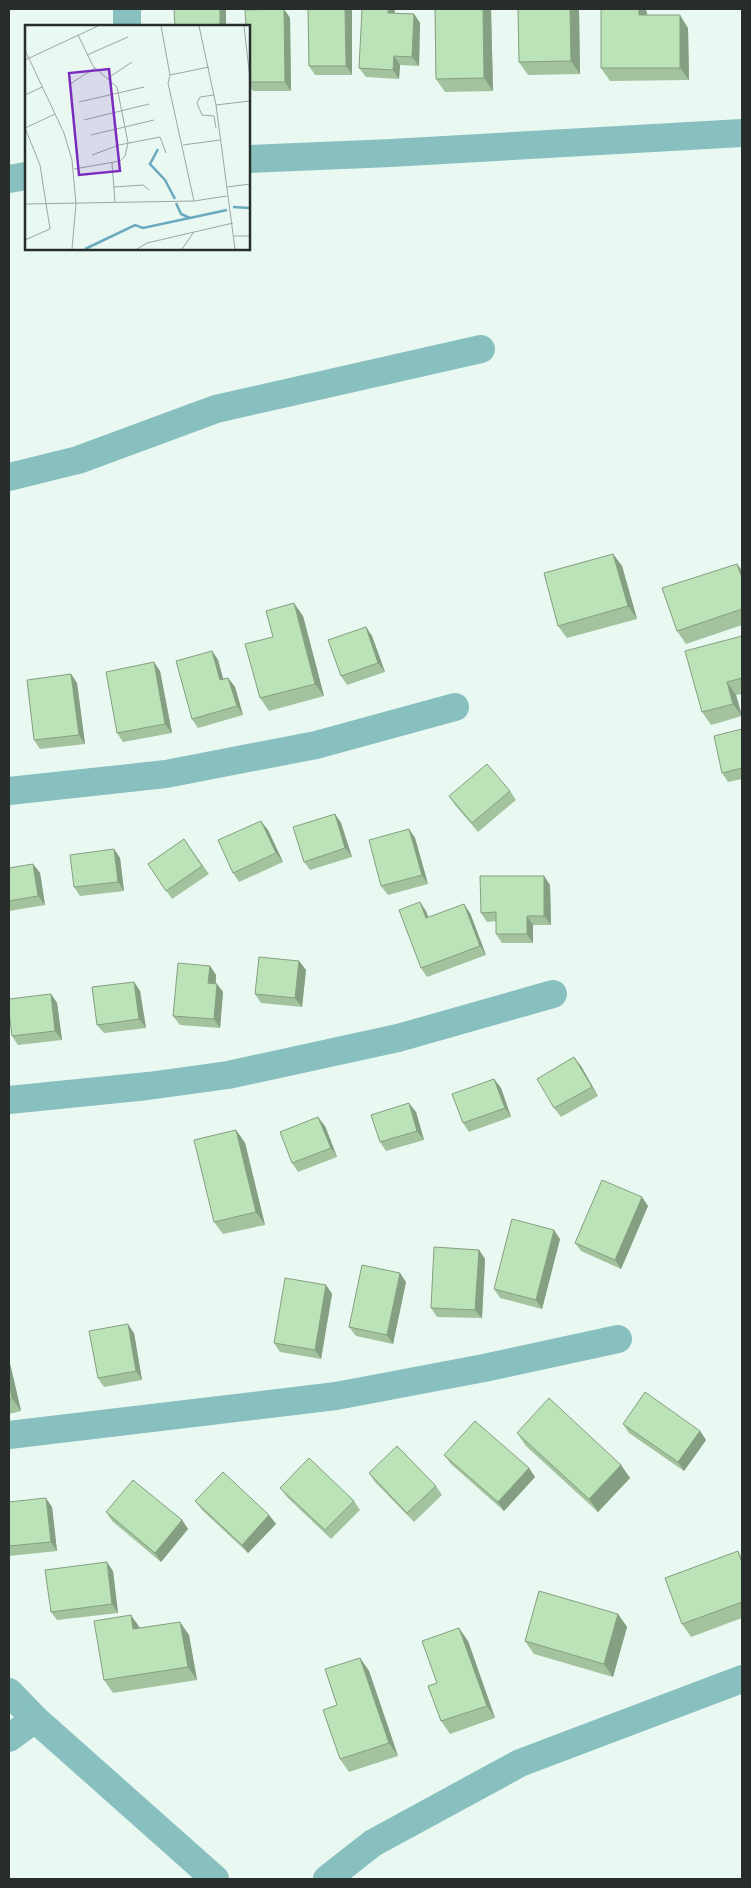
<svg xmlns="http://www.w3.org/2000/svg" width="751" height="1888" font-family="Overpass,sans-serif">
  <style>
    .lines { fill: none; stroke-linecap: round; stroke-linejoin: round }
    .minor { stroke: #87c0bf; stroke-width: 28 }
    .wall { fill: #a2c39e }
    .shaded-wall { fill: #849f81 }
    .building { fill: #bce3b8; stroke: #849f81 }
    .inset-river { fill: none; stroke: #6aa9be; stroke-width: 2.5 }
    .inset-road { fill: none; stroke: #9ca7a2; stroke-width: 1 }
    .view { fill: #7b2cbf; fill-opacity: 0.15; stroke: #7b2cbf; stroke-width: 2.5 }
    .inset-edge { fill: none; stroke: #272d2a; stroke-width: 2.5 }
  </style>
  <rect width="100%" height="100%" fill="#eaf8f2"/>
  <g class="lines">
    <g class="minor">
      <polyline points="127,26 127,9"/>
      <polyline points="249,159 391,153 742,133"/>
      <polyline points="9,179 26,176"/>
      <polyline points="9,477 78,460 216,409 481,349"/>
      <polyline points="9,791 166,774 316,745 455,707"/>
      <polyline points="9,1100 148,1086 228,1075 398,1038 553,994"/>
      <polyline points="9,1435 336,1396 484,1368 618,1339"/>
      <polyline points="9,1692 35,1719 215,1879"/>
      <polyline points="9,1738 35,1719"/>
      <polyline points="327,1879 373,1843 520,1763 742,1679"/>
    </g>
  </g>
  <g class="wall">
    <polygon points="284,9 290,18 291,91 253,91 249,86 249,26"/>
    <polygon points="308,9 352,75 315,75 309,66"/>
    <polygon points="435,9 491,9 493,91 445,92 436,79"/>
    <polygon points="579,9 580,74 528,75 519,62"/>
    <polygon points="647,12 647,15 688,28 689,80 610,81 601,68"/>
    <polygon points="395,13 414,14 420,23 419,66 400,65 399,79 366,77 359,68"/>
    <polygon points="613,554 622,566 637,619 567,638 558,626"/>
    <polygon points="737,564 742,571 742,625 686,644 677,631"/>
    <polygon points="303,616 324,696 269,711 260,698 273,637"/>
    <polygon points="366,627 372,636 385,672 347,685 341,676"/>
    <polygon points="742,636 742,694 736,695 742,716 711,725 702,712"/>
    <polygon points="212,651 218,660 223,679 228,678 235,687 243,715 198,728 192,719"/>
    <polygon points="160,671 172,733 123,742 117,733"/>
    <polygon points="71,674 77,683 85,744 40,749 34,740"/>
    <polygon points="742,729 742,779 728,782 722,773"/>
    <polygon points="510,791 516,800 478,832 455,805 449,796"/>
    <polygon points="335,814 341,823 352,857 310,870 304,862"/>
    <polygon points="409,829 415,838 428,884 388,895 381,886"/>
    <polygon points="268,830 283,862 239,882 233,873"/>
    <polygon points="184,839 209,874 172,899 148,864"/>
    <polygon points="114,849 120,858 124,891 80,896 74,887"/>
    <polygon points="33,864 40,873 45,905 9,911 9,868"/>
    <polygon points="544,876 550,885 551,925 533,925 533,943 502,943 496,934 496,921 487,922 481,913"/>
    <polygon points="426,911 428,917 470,913 486,955 427,977 421,968"/>
    <polygon points="299,961 306,970 302,1007 261,1003 255,994"/>
    <polygon points="210,966 216,975 216,983 223,992 220,1028 180,1025 173,1016"/>
    <polygon points="134,982 140,991 146,1028 104,1033 97,1025"/>
    <polygon points="51,994 57,1003 62,1040 18,1045 12,1036"/>
    <polygon points="581,1066 598,1096 561,1117 554,1108"/>
    <polygon points="494,1079 501,1088 511,1117 469,1132 463,1123"/>
    <polygon points="416,1112 424,1140 386,1151 380,1142"/>
    <polygon points="325,1126 337,1157 298,1172 292,1163"/>
    <polygon points="236,1130 245,1143 265,1225 223,1234 214,1222"/>
    <polygon points="648,1206 621,1269 581,1251 575,1243"/>
    <polygon points="560,1239 542,1309 500,1298 494,1289"/>
    <polygon points="479,1250 485,1259 482,1318 437,1317 431,1308"/>
    <polygon points="406,1282 393,1344 356,1336 349,1327"/>
    <polygon points="326,1285 332,1294 321,1359 280,1352 274,1343"/>
    <polygon points="134,1333 142,1380 104,1387 98,1378"/>
    <polygon points="9,1359 21,1411 9,1414"/>
    <polygon points="623,1424 700,1431 706,1440 684,1471 629,1433"/>
    <polygon points="517,1433 621,1465 630,1478 598,1512 526,1446"/>
    <polygon points="444,1455 529,1468 535,1477 504,1511 451,1464"/>
    <polygon points="369,1473 436,1486 442,1495 414,1522 375,1482"/>
    <polygon points="280,1488 354,1501 360,1510 331,1539 287,1497"/>
    <polygon points="195,1501 269,1515 276,1524 248,1553 202,1510"/>
    <polygon points="9,1502 52,1507 57,1551 9,1556"/>
    <polygon points="106,1512 182,1520 188,1529 161,1562 112,1521"/>
    <polygon points="738,1551 742,1557 742,1618 691,1637 682,1624"/>
    <polygon points="113,1571 118,1613 57,1620 51,1612"/>
    <polygon points="618,1614 627,1627 613,1677 534,1654 525,1641"/>
    <polygon points="140,1628 189,1635 197,1680 113,1693 104,1680"/>
    <polygon points="468,1641 495,1718 450,1734 441,1721 437,1683"/>
    <polygon points="360,1658 369,1671 398,1756 349,1772 340,1759 337,1705"/>
  </g>
  <g class="shaded-wall">
    <polygon points="220,9 225,9 226,10 226,26 220,26"/>
    <polygon points="284,9 290,18 291,91 285,82"/>
    <polygon points="345,9 352,9 352,75 346,66"/>
    <polygon points="388,9 395,9 394,22 388,13"/>
    <polygon points="483,9 491,9 493,91 484,78"/>
    <polygon points="570,9 579,9 580,74 571,61"/>
    <polygon points="639,9 645,9 647,12 648,28 639,15"/>
    <polygon points="414,14 420,23 419,66 412,57"/>
    <polygon points="680,15 688,28 689,80 680,68"/>
    <polygon points="394,56 400,65 399,79 393,70"/>
    <polygon points="613,554 622,566 637,619 628,606"/>
    <polygon points="737,564 742,571 742,578"/>
    <polygon points="294,603 303,616 324,696 315,684"/>
    <polygon points="366,627 372,636 385,672 378,663"/>
    <polygon points="212,651 218,660 226,689 220,680"/>
    <polygon points="154,662 160,671 172,733 165,724"/>
    <polygon points="71,674 77,683 85,744 79,735"/>
    <polygon points="228,678 235,687 243,715 237,706"/>
    <polygon points="727,682 736,695 742,716 733,704"/>
    <polygon points="335,814 341,823 352,857 345,848"/>
    <polygon points="261,821 268,830 283,862 276,853"/>
    <polygon points="409,829 415,838 428,884 422,875"/>
    <polygon points="114,849 120,858 124,891 118,882"/>
    <polygon points="33,864 40,873 45,905 38,896"/>
    <polygon points="544,876 550,885 551,925 544,916"/>
    <polygon points="420,902 426,911 432,927 426,918"/>
    <polygon points="464,904 470,913 486,955 480,946"/>
    <polygon points="527,916 533,925 533,943 527,934"/>
    <polygon points="299,961 306,970 302,1007 295,998"/>
    <polygon points="210,966 216,975 215,992 208,983"/>
    <polygon points="134,982 140,991 146,1028 139,1019"/>
    <polygon points="217,984 223,992 220,1028 214,1019"/>
    <polygon points="51,994 57,1003 62,1040 55,1031"/>
    <polygon points="574,1057 581,1066 598,1096 592,1087"/>
    <polygon points="494,1079 501,1088 511,1117 505,1108"/>
    <polygon points="409,1103 416,1112 424,1140 417,1131"/>
    <polygon points="318,1117 325,1126 337,1157 331,1148"/>
    <polygon points="236,1130 245,1143 265,1225 256,1212"/>
    <polygon points="642,1197 648,1206 621,1269 615,1260"/>
    <polygon points="554,1230 560,1239 542,1309 536,1300"/>
    <polygon points="479,1250 485,1259 482,1318 475,1310"/>
    <polygon points="400,1273 406,1282 393,1344 387,1335"/>
    <polygon points="326,1285 332,1294 321,1359 315,1350"/>
    <polygon points="128,1324 134,1333 142,1380 136,1371"/>
    <polygon points="9,1359 21,1411 12,1398 9,1383"/>
    <polygon points="700,1431 706,1440 684,1471 678,1462"/>
    <polygon points="621,1465 630,1478 598,1512 589,1499"/>
    <polygon points="529,1468 535,1477 504,1511 498,1502"/>
    <polygon points="46,1498 52,1507 57,1551 51,1542"/>
    <polygon points="269,1515 276,1524 248,1553 242,1545"/>
    <polygon points="182,1520 188,1529 161,1562 155,1553"/>
    <polygon points="107,1562 113,1571 118,1613 112,1604"/>
    <polygon points="618,1614 627,1627 613,1677 604,1664"/>
    <polygon points="131,1615 140,1628 133,1629"/>
    <polygon points="180,1622 189,1635 197,1680 188,1667"/>
    <polygon points="459,1628 468,1641 495,1718 487,1706"/>
    <polygon points="360,1658 369,1671 398,1756 389,1743"/>
  </g>
  <g class="building">
    <polygon points="174,9 220,9 220,26 175,26"/>
    <polygon points="284,9 285,82 249,82 249,26 246,26 245,10"/>
    <polygon points="308,9 345,9 346,66 309,66"/>
    <polygon points="362,9 388,9 388,13 414,14 412,57 394,56 393,70 359,68"/>
    <polygon points="435,9 483,9 484,78 436,79"/>
    <polygon points="518,9 570,9 571,61 519,62"/>
    <polygon points="601,9 639,9 639,15 680,15 680,68 601,68"/>
    <polygon points="613,554 628,606 558,626 544,573"/>
    <polygon points="737,564 742,578 742,609 677,631 662,588"/>
    <polygon points="294,603 315,684 260,698 245,644 273,637 266,611"/>
    <polygon points="366,627 378,663 341,676 328,640"/>
    <polygon points="742,636 742,678 727,682 733,704 702,712 685,651"/>
    <polygon points="212,651 220,680 228,678 237,706 192,719 176,661"/>
    <polygon points="154,662 165,724 117,733 106,672"/>
    <polygon points="71,674 79,735 34,740 27,680"/>
    <polygon points="742,729 742,768 722,773 714,736"/>
    <polygon points="487,764 510,791 472,823 449,796"/>
    <polygon points="335,814 345,848 304,862 293,827"/>
    <polygon points="261,821 276,853 233,873 218,840"/>
    <polygon points="409,829 422,875 381,886 369,840"/>
    <polygon points="184,839 202,866 166,891 148,864"/>
    <polygon points="114,849 118,882 74,887 70,855"/>
    <polygon points="33,864 38,896 9,901 9,868"/>
    <polygon points="480,876 544,876 544,916 527,916 527,934 496,934 496,912 481,913"/>
    <polygon points="420,902 426,918 464,904 480,946 421,968 399,910"/>
    <polygon points="259,957 299,961 295,998 255,994"/>
    <polygon points="178,963 210,966 208,983 217,984 214,1019 173,1016"/>
    <polygon points="134,982 139,1019 97,1025 92,987"/>
    <polygon points="51,994 55,1031 12,1036 9,1012 9,999"/>
    <polygon points="574,1057 592,1087 554,1108 537,1079"/>
    <polygon points="494,1079 505,1108 463,1123 452,1094"/>
    <polygon points="409,1103 417,1131 380,1142 371,1115"/>
    <polygon points="318,1117 331,1148 292,1163 280,1132"/>
    <polygon points="236,1130 256,1212 214,1222 194,1140"/>
    <polygon points="602,1180 642,1197 615,1260 575,1243"/>
    <polygon points="512,1219 554,1230 536,1300 494,1289"/>
    <polygon points="434,1247 479,1250 475,1310 431,1308"/>
    <polygon points="362,1265 400,1273 387,1335 349,1327"/>
    <polygon points="285,1278 326,1285 315,1350 274,1343"/>
    <polygon points="128,1324 136,1371 98,1378 89,1331"/>
    <polygon points="9,1383 12,1398 9,1399"/>
    <polygon points="645,1392 700,1431 678,1462 623,1424"/>
    <polygon points="549,1398 621,1465 589,1499 517,1433"/>
    <polygon points="475,1421 529,1468 498,1502 444,1455"/>
    <polygon points="397,1446 436,1486 407,1513 369,1473"/>
    <polygon points="309,1458 354,1501 325,1530 280,1488"/>
    <polygon points="223,1472 269,1515 242,1545 195,1501"/>
    <polygon points="133,1480 182,1520 155,1553 106,1512"/>
    <polygon points="46,1498 51,1542 9,1546 9,1502"/>
    <polygon points="738,1551 742,1563 742,1602 682,1624 665,1578"/>
    <polygon points="107,1562 112,1604 51,1612 45,1570"/>
    <polygon points="539,1591 618,1614 604,1664 525,1641"/>
    <polygon points="131,1615 133,1629 180,1622 188,1667 104,1680 94,1621"/>
    <polygon points="459,1628 487,1706 441,1721 428,1686 437,1683 422,1641"/>
    <polygon points="360,1658 389,1743 340,1759 323,1710 337,1705 325,1669"/>
  </g>
  <g transform="translate(25 25)">
    <rect width="225" height="225" fill="#eaf8f2"/>
    <path class="inset-river" d="M 133,124 L 125,139 L 140,155 L 150,174M 151,178 L 156,189 L 165,193M 208,182 L 225,183M 60,224 L 110,200 L 118,203 L 202,185"/>
    <path class="inset-road" d="M 136,1 L 145,50 L 143,58 L 169,176M 174,1 L 191,80 L 210,224M 219,1 L 225,54M 0,25 L 39,108 L 47,135 L 51,179 L 47,224M 62,30 L 103,12M 0,35 L 73,1M 145,50 L 184,42M 83,53 L 107,37M 45,59 L 70,43M 0,70 L 17,62M 189,70 L 175,72 L 172,78 L 177,90 L 189,91 L 191,103M 54,77 L 119,62M 191,80 L 225,76M 59,95 L 124,79M 0,103 L 30,89M 66,110 L 129,95M 158,120 L 195,115M 67,130 L 94,120 L 135,112 L 141,128M 87,138 L 90,178M 49,144 L 95,136 L 100,131 L 103,118 L 92,62 L 68,41 L 53,10M 89,162 L 118,160 L 124,165M 202,162 L 225,159M 0,179 L 169,176 L 202,171M 209,211 L 225,211M 0,215 L 25,204 L 15,140 L 0,103M 112,224 L 122,218 L 208,198M 157,224 L 169,207"/>
    <path class="view" d="M 84,44 L 95,146 L 54,150 L 44,48 Z"/>
    <rect width="225" height="225" class="inset-edge"/>
  </g>
  <rect width="751" height="1888" fill="none" stroke="#272d2a" stroke-width="20"/>
</svg>
